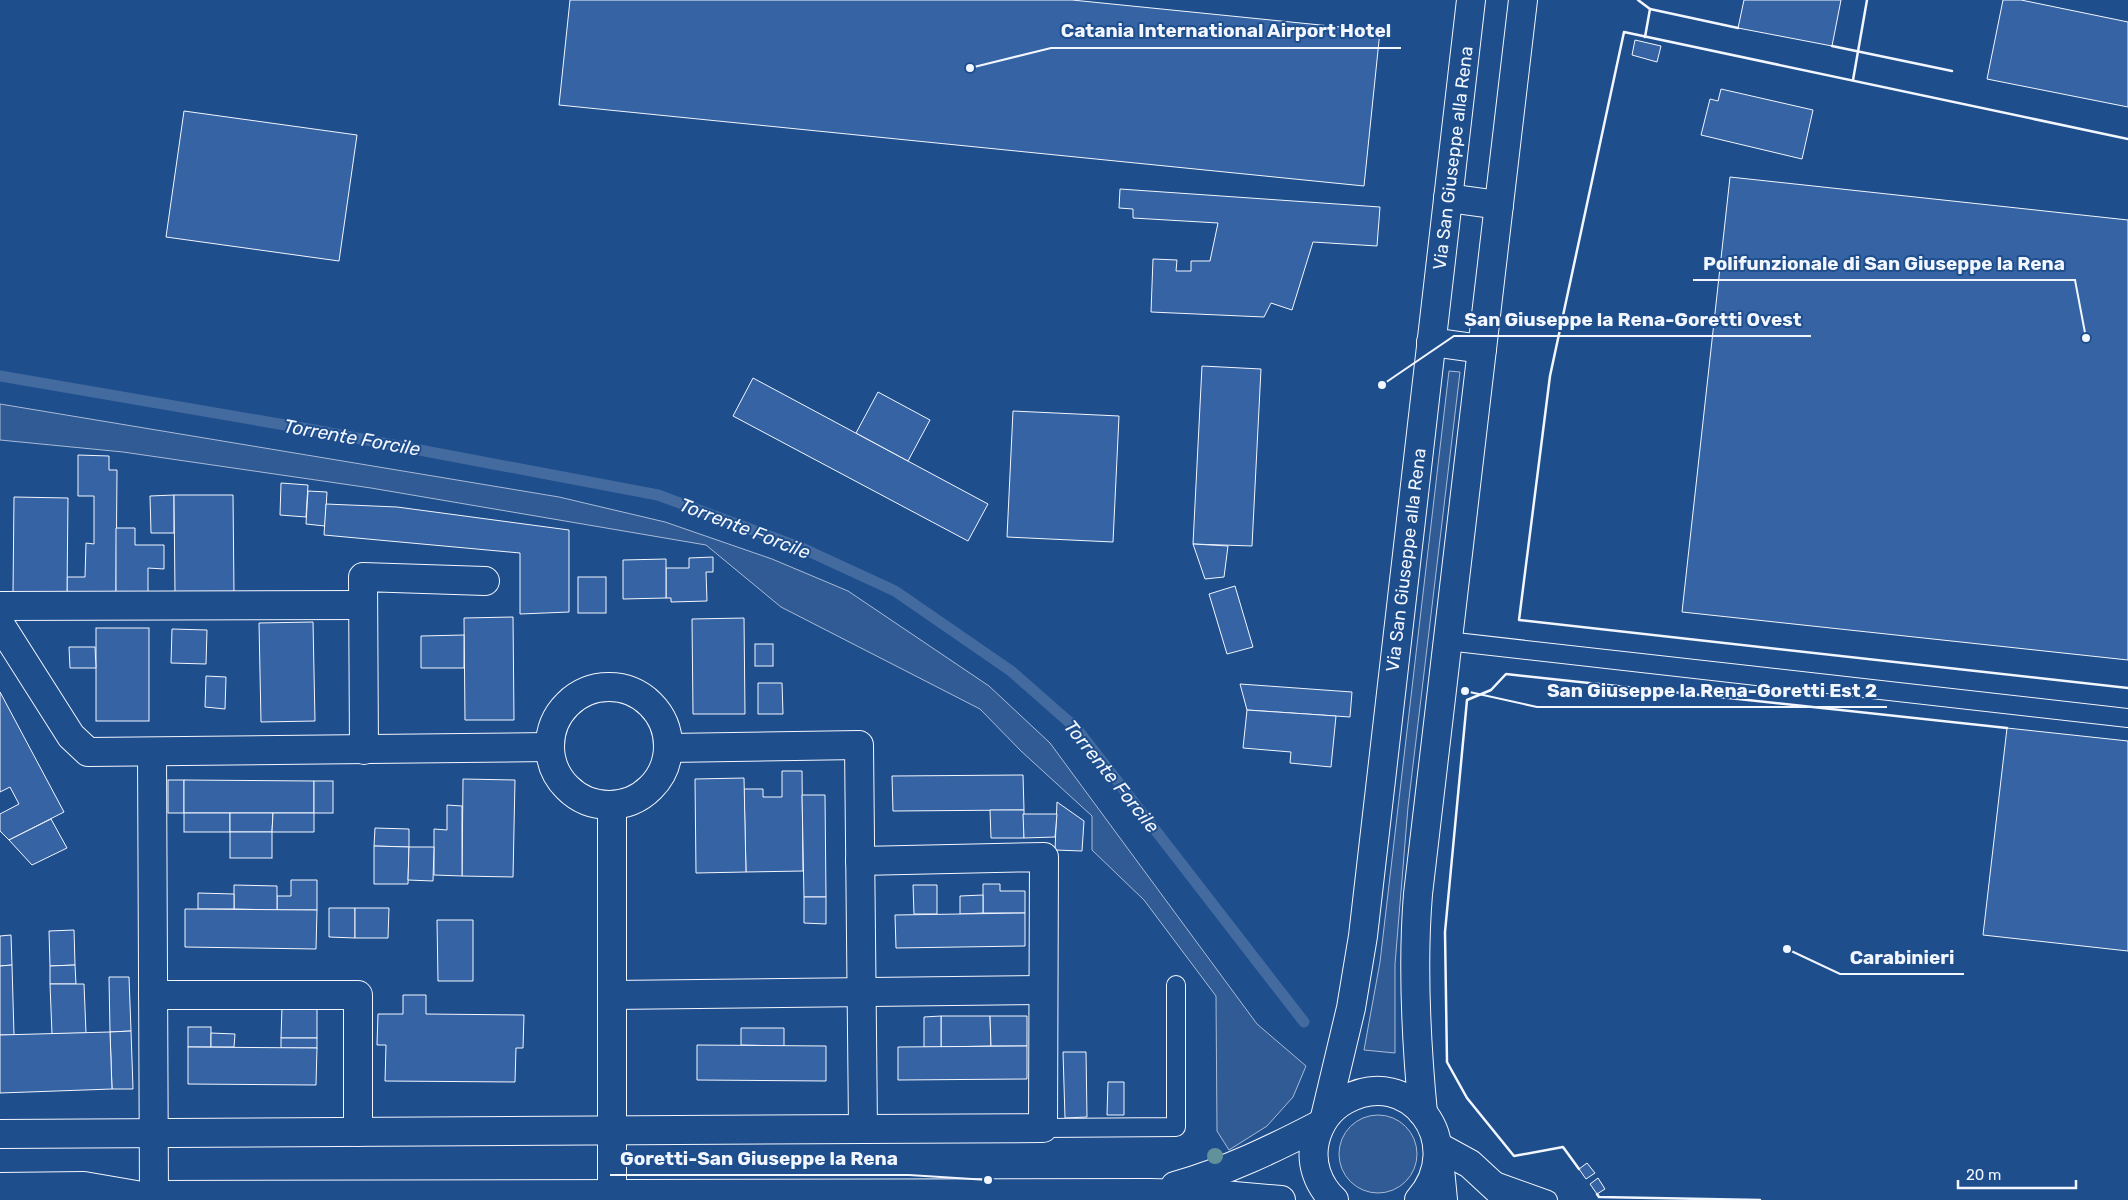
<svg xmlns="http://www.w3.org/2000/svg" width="2128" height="1200" font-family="Rubik,sans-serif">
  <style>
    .built { fill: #305b95; stroke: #a8bbd7 }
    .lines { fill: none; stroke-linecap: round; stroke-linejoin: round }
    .stream { stroke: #446ba0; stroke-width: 11 }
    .building { fill: #3563a3; stroke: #f2f6ff }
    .service-casing { stroke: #f2f6ff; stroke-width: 20 }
    .minor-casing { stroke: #f2f6ff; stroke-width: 30 }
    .secondary-casing { stroke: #f2f6ff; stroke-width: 30 }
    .primary-casing { stroke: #f2f6ff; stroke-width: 30 }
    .service { stroke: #1f4e8c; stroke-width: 18 }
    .minor { stroke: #1f4e8c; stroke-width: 28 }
    .secondary { stroke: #1f4e8c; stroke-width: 28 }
    .primary { stroke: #1f4e8c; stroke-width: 28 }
    .wall { stroke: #f2f6ff; stroke-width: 2.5 }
    .tree { fill: #61919a }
    .labels { text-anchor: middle; stroke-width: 4; stroke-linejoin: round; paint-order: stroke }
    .street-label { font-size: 18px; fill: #f2f6ff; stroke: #1f4e8c }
    .water-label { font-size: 19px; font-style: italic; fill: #f2f6ff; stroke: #1f4e8c }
    .leader { fill: none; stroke: #f2f6ff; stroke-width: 2 }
    .callout-dot { fill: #f2f6ff; stroke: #1f4e8c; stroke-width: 2 }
    .callout-label { font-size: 19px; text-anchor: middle; font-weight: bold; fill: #f2f6ff; stroke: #1f4e8c; stroke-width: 4; stroke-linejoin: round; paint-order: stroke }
  </style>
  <rect width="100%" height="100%" fill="#1f4e8c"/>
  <g class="built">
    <polygon points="1449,371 1460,372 1408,807 1395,964 1395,1053 1364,1050 1380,962"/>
    <polygon points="0,404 559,497 665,522 772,559 848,591 989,686 1050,743 1257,1024 1306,1066 1293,1097 1267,1126 1229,1150 1217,1131 1216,996 1144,900 1092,850 1092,816 1021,751 980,709 781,607 706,545 371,488 123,452 0,440"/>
    <circle cx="1378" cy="1154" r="39"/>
  </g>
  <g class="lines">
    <polyline class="stream" points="0,376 314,430 658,495 804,549 895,591 1011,671 1077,729 1304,1022"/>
  </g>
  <g class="building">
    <polygon points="570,0 1072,0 1380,31 1364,186 559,105"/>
    <polygon points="1744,0 1841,0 1832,46 1738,28"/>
    <polygon points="2003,0 2021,0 2128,22 2128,107 1987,79"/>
    <polygon points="1635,40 1661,46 1657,62 1632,55"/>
    <polygon points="1721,89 1813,110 1802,159 1701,135 1710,99 1718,101"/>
    <polygon points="184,111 357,135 339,261 166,237"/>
    <polygon points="1730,177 2128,220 2128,660 1682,612"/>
    <polygon points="1120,189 1380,207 1377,246 1313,242 1292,310 1271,303 1264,317 1151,312 1153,259 1177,260 1176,271 1191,271 1191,261 1210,261 1218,223 1133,218 1133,209 1119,208"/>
    <polygon points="1202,366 1261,369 1252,546 1193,544"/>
    <polygon points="753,378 988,504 968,541 733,416"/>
    <polygon points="878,392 930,420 908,461 856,433"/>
    <polygon points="1013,411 1119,416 1113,542 1007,537"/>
    <polygon points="78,455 109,456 109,470 117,470 116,594 67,593 67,577 85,577 86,543 94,544 94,496 78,496"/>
    <polygon points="281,483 308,485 306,517 280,515"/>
    <polygon points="308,491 327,492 325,526 306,524"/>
    <polygon points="174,495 174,533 151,533 150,496"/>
    <polygon points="174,495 233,495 234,593 175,593"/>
    <polygon points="14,497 68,498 67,593 13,593"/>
    <polygon points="326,504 397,507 569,530 569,612 520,614 520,553 324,535"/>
    <polygon points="116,528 135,528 135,545 164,545 164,569 148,568 148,594 116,594"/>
    <polygon points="1193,544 1228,546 1224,577 1205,579"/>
    <polygon points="713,557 713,572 706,572 707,601 671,602 671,598 666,598 666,568 689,568 689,558"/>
    <polygon points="666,559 666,598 623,599 623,560"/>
    <rect x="578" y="577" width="28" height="36"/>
    <polygon points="1235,586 1253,647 1227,654 1209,594"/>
    <polygon points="513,617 514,720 465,720 464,618"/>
    <polygon points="744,618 745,714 693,714 692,619"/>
    <polygon points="313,622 315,721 261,722 259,623"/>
    <rect x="96" y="628" width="53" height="93"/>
    <polygon points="172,629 207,630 206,664 171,663"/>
    <polygon points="464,635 464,668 421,668 421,636"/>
    <rect x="755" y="644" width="18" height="22"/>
    <polygon points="69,647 95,647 96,668 70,668"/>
    <polygon points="206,676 226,677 225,709 205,707"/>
    <polygon points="758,683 782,683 783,714 758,714"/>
    <polygon points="1240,684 1352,692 1350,717 1247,710"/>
    <polygon points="0,692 64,812 9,840 0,831 0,814 19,804 10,787 0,792"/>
    <polygon points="1247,710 1336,716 1331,767 1290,763 1291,752 1243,748"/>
    <polygon points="2007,728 2128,741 2128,951 1983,935"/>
    <polygon points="782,771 802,771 803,871 746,872 744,789 763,789 763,797 782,797"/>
    <polygon points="1023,775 1024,810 893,811 892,776"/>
    <polygon points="744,778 746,872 696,873 695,779"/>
    <polygon points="463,779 515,780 513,877 462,876"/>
    <rect x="168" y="780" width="16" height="33"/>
    <polygon points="184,780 314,781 314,813 184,813"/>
    <rect x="314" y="781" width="19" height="32"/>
    <polygon points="802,795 825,795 826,897 804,897"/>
    <polygon points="1057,802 1084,821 1082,851 1055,850"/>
    <polygon points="447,805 462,806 462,876 434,875 434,829 447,830"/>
    <polygon points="990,810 1024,810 1024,838 991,838"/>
    <rect x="184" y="813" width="46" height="19"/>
    <polygon points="230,813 273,813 272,832 230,832"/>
    <polygon points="273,813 314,813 314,832 272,832"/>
    <polygon points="1023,814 1057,814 1055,837 1024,838"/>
    <polygon points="51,819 67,848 32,865 9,840"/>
    <polygon points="375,828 409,829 409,847 374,846"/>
    <rect x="230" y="832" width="42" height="26"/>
    <polygon points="374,846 409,847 408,884 374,884"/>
    <polygon points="409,847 434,847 433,881 408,880"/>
    <polygon points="291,880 317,880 317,910 277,910 277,896 291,896"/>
    <polygon points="983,884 1000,884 1000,891 1025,891 1025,913 983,913"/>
    <polygon points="234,885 277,886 277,910 234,909"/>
    <polygon points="913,885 937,885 937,914 914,914"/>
    <polygon points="198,893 234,894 234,909 198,909"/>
    <polygon points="983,895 983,913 960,914 960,896"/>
    <polygon points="804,897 826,897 826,924 804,923"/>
    <polygon points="329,908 355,908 355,938 329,937"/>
    <polygon points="355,908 389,908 388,938 355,938"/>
    <polygon points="185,909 317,910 316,949 185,947"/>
    <polygon points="1025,913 1025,946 896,948 895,915"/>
    <polygon points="437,920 473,920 473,981 438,981"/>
    <polygon points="74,930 75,965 50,966 49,931"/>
    <polygon points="11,935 12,965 0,966 0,936"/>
    <polygon points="12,965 14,1035 0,1035 0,966"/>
    <polygon points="75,965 76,984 50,984 50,966"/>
    <polygon points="109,977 129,977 131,1031 110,1032"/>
    <polygon points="50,984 84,984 86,1033 52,1034"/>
    <polygon points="403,995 426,995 426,1014 524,1015 523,1048 516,1048 515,1082 385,1081 386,1045 377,1045 378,1014 403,1014"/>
    <polygon points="282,1007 317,1007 317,1038 281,1038"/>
    <polygon points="941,1016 990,1016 991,1046 941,1047"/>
    <polygon points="941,1016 941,1047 924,1047 924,1017"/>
    <polygon points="990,1016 1027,1016 1027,1046 991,1046"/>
    <rect x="188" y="1027" width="23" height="20"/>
    <polygon points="741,1028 784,1028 784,1046 741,1045"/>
    <polygon points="131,1031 133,1089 112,1089 110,1032"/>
    <polygon points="110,1032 112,1089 0,1093 0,1035"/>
    <polygon points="211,1033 235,1034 234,1047 211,1047"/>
    <rect x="281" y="1038" width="36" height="10"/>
    <polygon points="697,1045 826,1046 826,1081 697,1080"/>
    <polygon points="1027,1046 1027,1079 898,1080 898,1047"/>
    <polygon points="188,1047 317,1048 316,1085 188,1084"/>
    <polygon points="1063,1052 1086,1052 1087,1117 1065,1118"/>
    <polygon points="1108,1082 1124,1082 1124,1115 1107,1115"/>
    <polygon points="1587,1163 1595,1173 1586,1179 1579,1169"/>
    <polygon points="1598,1178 1605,1189 1597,1194 1590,1184"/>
  </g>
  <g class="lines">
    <g class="service-casing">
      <g id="service">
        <polyline points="1447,641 2128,718"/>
        <polyline points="1043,1128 1176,1127 1176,985"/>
        <polyline points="1495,1181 1548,1200"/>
      </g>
    </g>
    <g class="minor-casing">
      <g id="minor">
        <polyline points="0,606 363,605"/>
        <polyline points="0,624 71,736 88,752 549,747"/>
        <circle cx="609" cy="746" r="59"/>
        <polyline points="669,748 859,745 863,1128"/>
        <polyline points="364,750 363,577 485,581"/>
        <polyline points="152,752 154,1195"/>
        <polyline points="153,995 358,995 358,1132"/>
        <polyline points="612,995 1043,990"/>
        <polyline points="0,1134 1043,1128 1044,857 860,861"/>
        <polyline points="1439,1147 1470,1164 1509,1200"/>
        <polyline points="612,1194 612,806"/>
      </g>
    </g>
    <g class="secondary-casing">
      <polyline id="secondary" points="1439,1158 1443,1200"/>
    </g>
    <g class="primary-casing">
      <g id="primary">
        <polyline points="1448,198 1499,205"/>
        <polyline points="1431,342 1482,349"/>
        <path d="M 1423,1113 C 1416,1040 1412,967 1418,894 L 1523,0"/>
        <polyline points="1325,1117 1351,1008 1363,936 1471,0"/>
        <path d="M 1175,1186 C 1227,1171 1273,1149 1321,1124"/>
        <polyline points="0,1187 84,1186 142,1196"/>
        <polyline points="121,1200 142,1196 154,1195 1150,1193 1223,1195 1281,1200"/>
        <path d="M 1334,1200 C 1318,1185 1310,1163 1315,1141 C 1319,1124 1329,1109 1345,1100 C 1409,1064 1469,1143 1419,1200"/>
      </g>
    </g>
    <use href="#service" class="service"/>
    <use href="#minor" class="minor"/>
    <use href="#secondary" class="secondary"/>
    <use href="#primary" class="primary"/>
    <g class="wall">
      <polyline points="1638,0 1650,9 1645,37"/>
      <polyline points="1650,9 1738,28"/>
      <polyline points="1832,46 1952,71"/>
      <polyline points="1853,80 1867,0"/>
      <polyline points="2128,139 1624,32 1550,376 1519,620 2128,688"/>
      <polyline points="1579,1169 1563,1147 1514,1156 1467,1098 1447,1062 1445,932 1467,700 1491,690 1506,674 2007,728"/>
      <polyline points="1597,1194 1599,1197 1760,1200"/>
    </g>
  </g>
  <circle class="tree" cx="1215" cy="1156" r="8"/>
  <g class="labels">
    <g class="street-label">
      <text transform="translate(1453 158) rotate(-83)" y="6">Via San Giuseppe alla Rena</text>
      <text transform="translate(1406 560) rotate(-83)" y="6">Via San Giuseppe alla Rena</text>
    </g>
    <g class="water-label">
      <text transform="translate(352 437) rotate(10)" y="7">Torrente Forcile</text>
      <text transform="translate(745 528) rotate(21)" y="7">Torrente Forcile</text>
      <text transform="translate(1112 776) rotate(51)" y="7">Torrente Forcile</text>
    </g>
  </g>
  <path class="leader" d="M970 68L1051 48H1401M2086 338L2075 280H1693M1382 385L1454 336H1811M1465 691L1537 707H1887M1787 949L1840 974H1964M988 1180L909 1175H610"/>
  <g class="callout-dot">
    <circle cx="970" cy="68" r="5"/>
    <circle cx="2086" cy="338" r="5"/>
    <circle cx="1382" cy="385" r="5"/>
    <circle cx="1465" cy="691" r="5"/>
    <circle cx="1787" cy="949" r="5"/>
    <circle cx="988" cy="1180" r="5"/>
  </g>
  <g class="callout-label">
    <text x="1226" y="37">Catania International Airport Hotel</text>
    <text x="1884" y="270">Polifunzionale di San Giuseppe la Rena</text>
    <text x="1633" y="326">San Giuseppe la Rena-Goretti Ovest</text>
    <text x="1712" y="697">San Giuseppe la Rena-Goretti Est 2</text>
    <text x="1902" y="964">Carabinieri</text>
    <text x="759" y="1165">Goretti-San Giuseppe la Rena</text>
  </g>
  <path d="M1958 1180v8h118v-8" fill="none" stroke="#f2f6ff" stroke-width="2.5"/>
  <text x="1966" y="1180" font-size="15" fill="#f2f6ff" stroke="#1f4e8c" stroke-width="4" paint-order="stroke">20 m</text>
</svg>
